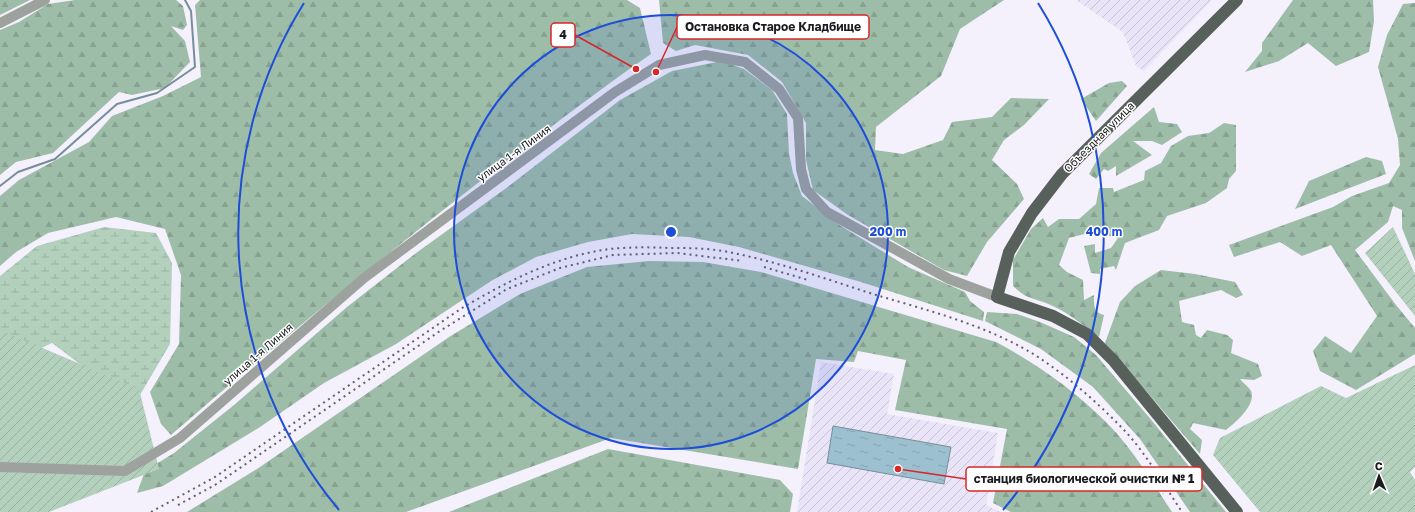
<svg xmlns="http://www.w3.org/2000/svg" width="1415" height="512" font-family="'Golos Text',sans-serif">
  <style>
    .industrial { fill: url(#industrial-furrows) }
    .forest { fill: url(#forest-firs) }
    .wetland { fill: url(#wetland-marsh) }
    .garden { fill: url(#garden-furrows) }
    .water { fill: url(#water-ripples); stroke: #768e9a }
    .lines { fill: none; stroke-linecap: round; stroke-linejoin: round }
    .stream { stroke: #768e9a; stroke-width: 2 }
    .minor { stroke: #9da29f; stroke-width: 10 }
    .major { stroke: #58605b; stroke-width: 12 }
    .rail { stroke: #646269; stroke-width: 2; stroke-dasharray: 2 4; stroke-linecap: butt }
    .ring { fill: none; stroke: #1d4ed8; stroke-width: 2 }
    .labels { text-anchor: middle; stroke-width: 3; stroke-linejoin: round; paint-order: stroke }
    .street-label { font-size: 11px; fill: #1c1b1f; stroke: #fff }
    .centre { fill: #1d4ed8; stroke: #fff; stroke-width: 2 }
    .ring-label { font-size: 12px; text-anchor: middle; font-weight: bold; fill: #1d4ed8; stroke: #fff; stroke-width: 3; stroke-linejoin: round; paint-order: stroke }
    .leader { fill: none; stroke: #d62828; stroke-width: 1.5 }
    .callout-dot { fill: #d62828; stroke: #fff; stroke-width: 1.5 }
    .callout { fill: #fff; stroke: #d62828; stroke-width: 1.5 }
    .callout-label { font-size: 12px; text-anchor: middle; font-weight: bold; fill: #1c1b1f }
  </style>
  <defs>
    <pattern id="industrial-furrows" width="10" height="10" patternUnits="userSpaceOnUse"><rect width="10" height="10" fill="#eae4f8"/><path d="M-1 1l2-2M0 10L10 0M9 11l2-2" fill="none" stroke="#c8c3d4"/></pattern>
    <pattern id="forest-firs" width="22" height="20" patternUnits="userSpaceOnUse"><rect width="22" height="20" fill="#9ebda9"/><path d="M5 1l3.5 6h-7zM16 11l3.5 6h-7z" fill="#88a291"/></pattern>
    <pattern id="wetland-marsh" width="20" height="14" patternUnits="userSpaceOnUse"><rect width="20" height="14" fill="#b3d0bd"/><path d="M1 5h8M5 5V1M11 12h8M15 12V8" fill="none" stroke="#99b2a2"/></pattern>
    <pattern id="garden-furrows" width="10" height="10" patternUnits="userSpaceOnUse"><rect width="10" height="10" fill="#b3d0bd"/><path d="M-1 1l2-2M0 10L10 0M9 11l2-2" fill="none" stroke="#99b2a2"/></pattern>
    <pattern id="water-ripples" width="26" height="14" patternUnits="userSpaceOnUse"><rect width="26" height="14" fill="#9cc0cf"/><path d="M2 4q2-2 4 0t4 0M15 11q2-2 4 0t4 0" fill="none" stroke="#86a4b1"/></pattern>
  </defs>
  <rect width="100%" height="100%" fill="#f4f0fc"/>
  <g class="industrial">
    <polygon points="1076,0 1212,0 1144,71 1136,66 1123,32"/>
    <polygon points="821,362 894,374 887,414 998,433 986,505 1001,512 797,512"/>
  </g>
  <g class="forest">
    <polygon points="0,0 30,0 0,15"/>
    <polygon points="75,0 176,0 183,6 187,25 183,30 171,26 185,41 190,62 165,88 132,95 119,92 53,153 16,162 0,175 0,30 19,22 48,4"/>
    <path d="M 200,0 L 627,0 L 640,8 L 651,54 C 593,94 538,137 483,179 C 376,262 273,347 171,435 L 161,424 L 150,392 L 179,344 L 181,275 L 165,229 L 116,217 L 48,233 L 16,252 L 0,266 L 0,196 L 19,180 L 89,142 L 112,116 L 163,96 L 201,77 L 195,5 Z"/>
    <polygon points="659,0 1004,0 960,29 941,76 876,127 875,150 903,154 943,140 952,122 992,117 1011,98 1049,99 1024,125 1004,140 992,160 1017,184 1024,199 987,242 967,276 944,270 848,215 813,190 806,160 806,123 782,82 748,55 695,45 676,51 663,43"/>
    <polygon points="1293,0 1373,0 1374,21 1369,52 1336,66 1308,43 1279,61 1245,72 1262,51 1262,43"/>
    <polygon points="1415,3 1415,261 1402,228 1402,210 1393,206 1388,222 1355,250 1396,305 1415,328 1415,354 1356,390 1320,371 1313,351 1325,336 1351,353 1377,316 1331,245 1302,256 1280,242 1234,257 1229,245 1333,207 1352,196 1389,183 1400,165 1398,139 1378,67 1387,35 1403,4"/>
    <polygon points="722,61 744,69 772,90 787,114 789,153 793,173 802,196 841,226 908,267 965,292 970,301 984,312 983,321 861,282 739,247 689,237 632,234 588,242 536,257 491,281 396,344 324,383 260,427 163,486 137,493 145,471 174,453 234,405 347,307 416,253 505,189 620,100 672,71"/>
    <polygon points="1122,81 1127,86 1096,121 1081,99 1109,83"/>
    <polygon points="1154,107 1159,122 1177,124 1182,132 1162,145 1152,141 1133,141 1152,155 1116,176 1116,166 1108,171 1104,169 1096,179 1089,174 1101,153"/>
    <path d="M 1224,123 L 1236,125 L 1236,171 L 1229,179 L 1227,188 L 1206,203 L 1167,216 L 1159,230 L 1125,243 L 1116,270 L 1114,266 L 1100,269 L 1100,274 L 1091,273 L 1084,246 L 1095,244 L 1095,253 L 1111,248 L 1118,238 L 1092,232 L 1069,238 L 1059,265 L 1067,272 L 1083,280 L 1084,300 L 1094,295 C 1094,305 1093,312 1104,315 L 1099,337 C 1082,324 1066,311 1046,303 C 1030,297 1027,299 1013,286 L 1013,260 L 1031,229 L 1043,218 L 1048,227 L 1059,219 L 1079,219 L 1096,204 L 1099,188 L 1113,188 L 1114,192 L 1144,180 L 1145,171 L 1161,163 L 1171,146 L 1188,136 L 1209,133 Z"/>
    <polygon points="1366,157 1382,161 1386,174 1295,209 1309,181"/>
    <path d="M 649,261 L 703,262 L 761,272 L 996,342 C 1037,364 1074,390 1107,423 C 1133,449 1152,482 1172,512 L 1011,512 L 993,503 L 1007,429 L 895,410 L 906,360 L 858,351 L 854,362 L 816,359 L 798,469 L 611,438 L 406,512 L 187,512 L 257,469 L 449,337 L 520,294 L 587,267 Z"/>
    <path d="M 1161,270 L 1195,274 L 1235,282 L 1243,295 L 1236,298 L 1221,290 L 1179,301 L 1182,322 L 1194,325 L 1196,335 L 1201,338 L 1207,330 L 1227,335 L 1233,340 L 1231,353 L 1258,364 L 1262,376 L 1254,380 L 1240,379 C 1243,383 1249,387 1251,391 C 1257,404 1235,423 1226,430 L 1193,423 L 1190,429 L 1202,440 L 1200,454 L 1105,343 L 1120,302 L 1135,286 Z"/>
    <polygon points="987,312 1017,314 1040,322 1074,337 1096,355 1153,422 1226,512 1190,512 1140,439 1093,387 1041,349 985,321"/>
    <polygon points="608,449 780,480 793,494 790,512 449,512"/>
  </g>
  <polygon class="wetland" points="104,227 156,233 172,263 170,344 140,395 100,379 52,343 24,356 0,343 0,276 37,246"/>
  <g class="garden">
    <polygon points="1393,227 1415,274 1415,316 1365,253"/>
    <polygon points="0,330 139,389 159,469 49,512 0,512"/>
    <polygon points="1415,365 1415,467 1410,472 1415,480 1415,512 1260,512 1213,455 1220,438 1321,386 1346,398"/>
  </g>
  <polygon class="water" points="833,426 951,447 944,484 827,463"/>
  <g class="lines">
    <polyline class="stream" points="0,186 18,172 55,159 117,104 157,93 195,67 191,11 185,0"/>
    <g class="minor">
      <polyline points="0,23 45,0"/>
      <polyline points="0,467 125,471 180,438 364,278 615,92 659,65 705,55 745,62 779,89 798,118 801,169 806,189 827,212 949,279 997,297"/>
    </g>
    <polyline class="major" points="1237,0 1062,174 1032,213 1009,252 997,297 1053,316 1087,334 1113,360 1237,512"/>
    <g class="rail">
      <polyline points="764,267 808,280"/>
      <polyline points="1146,469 1163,494"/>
      <polyline points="178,505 215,485 440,331 507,289 560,268 613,255 677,253 743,261"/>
      <path d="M 151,512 L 215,477 L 462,308 C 508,281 556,256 610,249 C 629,247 649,247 668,248 C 690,248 712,248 733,253 C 782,263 829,280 876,295 C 930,311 993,327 1041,359 C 1071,379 1100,405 1125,431 C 1147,455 1164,485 1182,512"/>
    </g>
  </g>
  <circle cx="671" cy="232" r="217" fill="#1d4ed8" fill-opacity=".12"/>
  <g class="ring">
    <circle cx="671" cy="232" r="217"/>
    <path d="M339 510A433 433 0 0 1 304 3M1038 3A433 433 0 0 1 1003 510"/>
  </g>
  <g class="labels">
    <g class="street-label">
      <text transform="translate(1099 137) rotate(-45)" y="4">Объездная улица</text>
      <text transform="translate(514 153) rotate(-36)" y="4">улица 1-я Линия</text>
      <text transform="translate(258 354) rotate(-41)" y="4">улица 1-я Линия</text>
    </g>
  </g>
  <circle cx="671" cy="232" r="6" class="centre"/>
  <g class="ring-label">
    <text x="888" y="236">200 m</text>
    <text x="1104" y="236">400 m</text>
  </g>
  <path class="leader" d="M656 72L677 27M636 69L575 35M898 469L966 479"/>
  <g class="callout-dot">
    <circle cx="656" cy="72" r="4"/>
    <circle cx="636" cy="69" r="4"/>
    <circle cx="898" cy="469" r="4"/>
  </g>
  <g class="callout">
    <rect x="677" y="15" width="192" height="24" rx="4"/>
    <rect x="551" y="23" width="24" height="24" rx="4"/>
    <rect x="966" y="467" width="236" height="24" rx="4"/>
  </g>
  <g class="callout-label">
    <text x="773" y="31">Остановка Старое Кладбище</text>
    <text x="563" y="39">4</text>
    <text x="1084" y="483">станция биологической очистки № 1</text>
  </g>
  <g transform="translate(1379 476) rotate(358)" stroke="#ffffff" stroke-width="3" paint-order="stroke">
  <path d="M0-3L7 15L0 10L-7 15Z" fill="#1c1b1f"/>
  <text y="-6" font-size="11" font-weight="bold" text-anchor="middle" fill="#1c1b1f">С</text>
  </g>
</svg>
